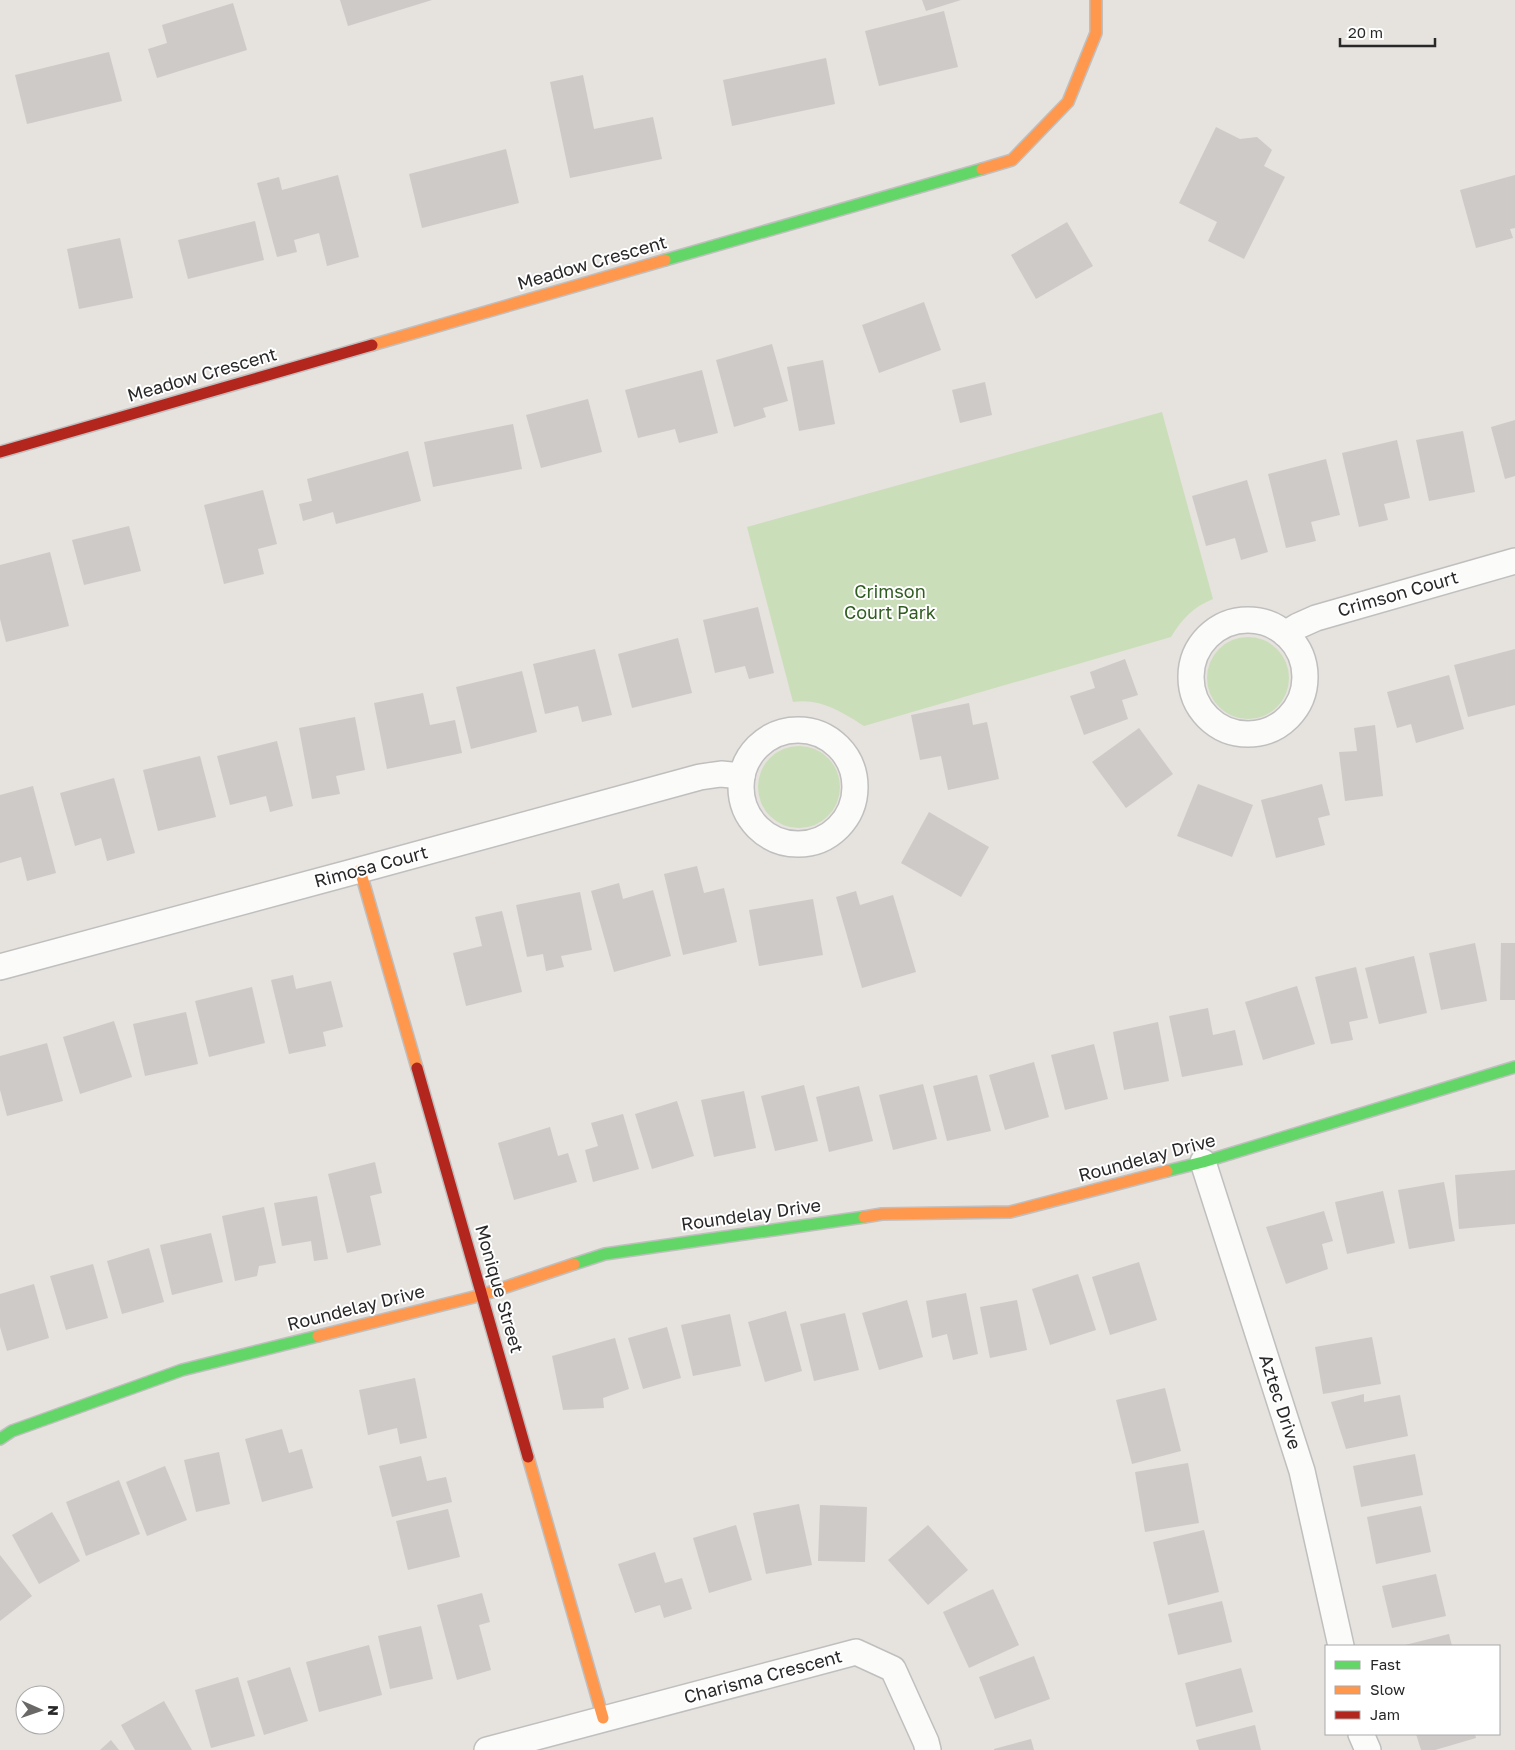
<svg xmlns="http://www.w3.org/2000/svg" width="1515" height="1750" font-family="'Golos Text',sans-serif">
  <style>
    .green { fill: #cbdeba }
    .building { fill: #cdcac8 }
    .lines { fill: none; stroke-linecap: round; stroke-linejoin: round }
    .street-casing { stroke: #c0bfbf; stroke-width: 28 }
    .fast-casing { stroke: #c0bfbf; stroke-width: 14 }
    .slow-casing { stroke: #c0bfbf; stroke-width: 14 }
    .jam-casing { stroke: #c0bfbf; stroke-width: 14 }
    .street { stroke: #fbfbfa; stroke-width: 25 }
    .fast { stroke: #63d668; stroke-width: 11 }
    .slow { stroke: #ff974d; stroke-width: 11 }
    .jam { stroke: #b3261e; stroke-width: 11 }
    .labels { text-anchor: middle; stroke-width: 4; stroke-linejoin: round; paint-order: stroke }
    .street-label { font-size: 18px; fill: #282828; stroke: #fff }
    .park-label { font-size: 18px; fill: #305d20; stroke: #fff }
  </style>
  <rect width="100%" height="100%" fill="#e6e2de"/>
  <g class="green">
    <path d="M 1162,412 L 1213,599 C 1193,607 1182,619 1171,637 L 864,726 C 842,712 820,698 793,702 L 747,527 Z"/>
    <circle cx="1248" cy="678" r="41"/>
    <circle cx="799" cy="787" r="41"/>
  </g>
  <g class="building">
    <polygon points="340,0 432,0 348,26"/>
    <polygon points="922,0 961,0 926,11"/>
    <polygon points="233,3 247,50 157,78 148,49 167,43 162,25"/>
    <polygon points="944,11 958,67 879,86 865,31"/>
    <polygon points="109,52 122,101 27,124 15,75"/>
    <polygon points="826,58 835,104 732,126 723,80"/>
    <polygon points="583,75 594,129 653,117 662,159 570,178 550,82"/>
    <polygon points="1216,127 1240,139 1257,137 1272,150 1264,166 1285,177 1244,259 1208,241 1217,222 1179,203"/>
    <polygon points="506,149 519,203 422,228 409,174"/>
    <polygon points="338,175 359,257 327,266 319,233 294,240 297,252 277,257 257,183 279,177 282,190"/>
    <polygon points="1515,175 1515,228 1510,229 1513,238 1476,248 1460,190"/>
    <polygon points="255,221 264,260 188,279 178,240"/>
    <polygon points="1067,222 1093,266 1036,299 1011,255"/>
    <polygon points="120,238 133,298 79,309 67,249"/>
    <polygon points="924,302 941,350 879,373 862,325"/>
    <polygon points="772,344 788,401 763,408 766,417 734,427 716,360"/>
    <polygon points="823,360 835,424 799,431 787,367"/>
    <polygon points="702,370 718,433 679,443 675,429 638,438 625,390"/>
    <polygon points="985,382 992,415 960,423 952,390"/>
    <polygon points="588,399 602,452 541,468 526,415"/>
    <polygon points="1515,420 1515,476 1505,479 1491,427"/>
    <polygon points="513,424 522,469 433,487 424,442"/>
    <polygon points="1463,431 1475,492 1429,501 1416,440"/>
    <polygon points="1397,440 1410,498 1384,504 1388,520 1359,527 1342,453"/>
    <polygon points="408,451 421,501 336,524 333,512 303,521 299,504 312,501 307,479"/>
    <polygon points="1326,459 1340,515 1311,522 1316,541 1286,548 1268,474"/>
    <polygon points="1247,480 1268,552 1241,560 1235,538 1206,546 1192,496"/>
    <polygon points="263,490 277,544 258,549 264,574 224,584 204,505"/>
    <polygon points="129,526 141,571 84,585 72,540"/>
    <polygon points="50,552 69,626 6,642 0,619 0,565"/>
    <polygon points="758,607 774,673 749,679 745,666 715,673 703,620"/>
    <polygon points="678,638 692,693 632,708 618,654"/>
    <polygon points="595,649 612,715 582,722 578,706 545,714 533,664"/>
    <polygon points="1515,649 1515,705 1468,717 1454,665"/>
    <polygon points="1125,659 1138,695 1122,700 1128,719 1084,735 1070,696 1095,688 1090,672"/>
    <polygon points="522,671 537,732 471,749 456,687"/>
    <polygon points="1449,675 1464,729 1416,743 1411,724 1397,728 1387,692"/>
    <polygon points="423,693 430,725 455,720 462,753 387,769 374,703"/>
    <polygon points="969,703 973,725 987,722 999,779 948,790 941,756 920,760 911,715"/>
    <polygon points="355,717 365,770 336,776 340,794 312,799 299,728"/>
    <polygon points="1375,725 1383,796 1345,801 1339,752 1357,751 1354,728"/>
    <polygon points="1139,728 1173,774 1126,808 1092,762"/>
    <polygon points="277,741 293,806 270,812 266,796 230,805 217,756"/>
    <polygon points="200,756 216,817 158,831 143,770"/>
    <polygon points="114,778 135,853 107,861 101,838 75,846 60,793"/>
    <polygon points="1198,784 1253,805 1232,857 1177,836"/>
    <polygon points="1322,784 1330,815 1318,818 1325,845 1276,858 1261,800"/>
    <polygon points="33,786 56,873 27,881 21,857 0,863 0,795"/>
    <polygon points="929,812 989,847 961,897 901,863"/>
    <polygon points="697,866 704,893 724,888 737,942 683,955 664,874"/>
    <polygon points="619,883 623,899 653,890 671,956 614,972 591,891"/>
    <polygon points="856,891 860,905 893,895 916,972 862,988 836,897"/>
    <polygon points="580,892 592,950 561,956 564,967 546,971 543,954 527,957 516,905"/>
    <polygon points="813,899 823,955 759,966 749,910"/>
    <polygon points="502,911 522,992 466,1006 453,953 482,946 475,917"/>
    <polygon points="1475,943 1487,1001 1441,1010 1429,953"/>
    <polygon points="1501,943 1515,943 1515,1000 1500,1000"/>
    <polygon points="1414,956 1427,1013 1379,1024 1365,968"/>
    <polygon points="1356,967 1368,1018 1349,1022 1353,1040 1331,1044 1315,977"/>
    <polygon points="293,975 296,989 331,981 343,1027 323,1032 326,1046 289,1054 271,980"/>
    <polygon points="1297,986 1315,1044 1263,1060 1245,1002"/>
    <polygon points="252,987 265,1043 209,1057 195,1001"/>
    <polygon points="1208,1008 1213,1035 1235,1030 1243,1065 1182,1077 1169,1016"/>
    <polygon points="186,1012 198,1064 145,1076 133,1024"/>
    <polygon points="114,1021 132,1077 80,1094 63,1037"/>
    <polygon points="1158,1022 1169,1081 1124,1090 1113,1032"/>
    <polygon points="47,1043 63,1101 7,1116 0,1090 0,1056"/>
    <polygon points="1094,1044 1108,1099 1065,1110 1051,1055"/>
    <polygon points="1034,1062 1049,1117 1005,1130 989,1075"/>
    <polygon points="977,1075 991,1131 947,1141 933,1086"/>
    <polygon points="923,1084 937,1139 893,1150 879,1095"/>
    <polygon points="804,1085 818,1141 775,1151 761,1096"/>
    <polygon points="859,1086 873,1141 829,1152 816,1097"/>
    <polygon points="744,1091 756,1148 714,1157 701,1100"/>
    <polygon points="677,1101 694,1156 652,1169 635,1114"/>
    <polygon points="623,1114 639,1169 593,1182 585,1150 598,1146 591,1123"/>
    <polygon points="550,1127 558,1156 568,1153 577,1182 514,1200 498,1143"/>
    <polygon points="375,1162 382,1193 370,1196 381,1245 347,1253 328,1174"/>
    <polygon points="1515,1170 1515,1224 1459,1229 1455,1175"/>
    <polygon points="1444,1182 1455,1241 1409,1249 1398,1190"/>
    <polygon points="1383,1191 1395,1243 1347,1254 1335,1202"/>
    <polygon points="317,1196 328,1259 314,1261 311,1241 282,1246 274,1203"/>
    <polygon points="264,1207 276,1263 259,1266 257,1276 235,1281 222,1216"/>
    <polygon points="1324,1211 1333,1241 1322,1244 1328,1269 1286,1284 1266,1227"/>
    <polygon points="211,1233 223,1282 172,1295 160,1245"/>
    <polygon points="149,1248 164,1302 122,1314 107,1261"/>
    <polygon points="1139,1262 1157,1320 1110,1335 1092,1277"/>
    <polygon points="93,1264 108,1318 66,1330 50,1276"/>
    <polygon points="1078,1274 1096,1330 1050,1345 1032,1289"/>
    <polygon points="34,1284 49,1338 7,1351 0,1327 0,1294"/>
    <polygon points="966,1293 978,1354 953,1360 947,1334 932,1338 926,1301"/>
    <polygon points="907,1300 923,1357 879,1370 862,1313"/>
    <polygon points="1017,1300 1027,1350 990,1358 980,1307"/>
    <polygon points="786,1311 802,1371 765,1382 748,1322"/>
    <polygon points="845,1313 859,1370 814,1381 800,1324"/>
    <polygon points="730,1314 741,1366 693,1376 681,1325"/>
    <polygon points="667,1327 681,1378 643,1389 628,1338"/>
    <polygon points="1372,1337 1381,1384 1323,1394 1315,1347"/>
    <polygon points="615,1338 629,1389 603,1398 604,1408 563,1410 552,1356"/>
    <polygon points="415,1378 427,1438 400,1444 397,1428 368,1435 359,1390"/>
    <polygon points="1165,1388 1181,1451 1132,1464 1116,1400"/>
    <polygon points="1364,1394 1364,1402 1400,1395 1408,1436 1346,1449 1331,1402"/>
    <polygon points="282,1429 289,1453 302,1449 313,1488 262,1502 245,1439"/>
    <polygon points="219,1452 230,1504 196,1512 184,1460"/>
    <polygon points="1415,1454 1423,1495 1361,1507 1353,1466"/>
    <polygon points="421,1456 427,1481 446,1477 452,1502 392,1517 379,1466"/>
    <polygon points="1188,1463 1199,1523 1145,1532 1135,1472"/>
    <polygon points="165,1466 187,1520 147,1536 126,1482"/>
    <polygon points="119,1480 140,1534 86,1556 66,1502"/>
    <polygon points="799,1504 812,1565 766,1574 753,1513"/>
    <polygon points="820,1505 867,1507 865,1562 818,1561"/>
    <polygon points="1421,1506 1431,1552 1376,1564 1367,1517"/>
    <polygon points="448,1509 460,1557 408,1570 396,1521"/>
    <polygon points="52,1512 80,1561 39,1584 12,1535"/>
    <polygon points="736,1525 752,1580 709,1593 693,1538"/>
    <polygon points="928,1525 968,1570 928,1605 888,1560"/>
    <polygon points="1204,1530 1219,1592 1168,1605 1153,1542"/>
    <polygon points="655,1552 665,1583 682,1578 692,1609 664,1618 660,1605 635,1613 618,1564"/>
    <polygon points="0,1555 32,1596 0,1621"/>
    <polygon points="1436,1574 1446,1616 1392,1628 1382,1586"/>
    <polygon points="993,1589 1019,1645 969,1668 943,1612"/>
    <polygon points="482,1593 490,1622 479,1625 491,1670 457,1680 437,1605"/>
    <polygon points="1222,1601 1232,1642 1178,1655 1168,1614"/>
    <polygon points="421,1626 433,1679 390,1689 378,1636"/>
    <polygon points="1449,1634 1452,1646 1401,1646"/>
    <polygon points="369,1645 382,1695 319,1712 306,1662"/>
    <polygon points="1034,1656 1050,1699 995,1719 979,1677"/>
    <polygon points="290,1667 308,1721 264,1735 247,1681"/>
    <polygon points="1241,1668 1253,1712 1196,1727 1185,1683"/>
    <polygon points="238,1677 255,1736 211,1748 195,1690"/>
    <polygon points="164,1701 192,1750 135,1750 121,1725"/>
    <polygon points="1255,1725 1261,1750 1199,1750 1196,1740"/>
    <polygon points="1416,1734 1475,1734 1476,1738 1435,1750 1421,1750"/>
    <polygon points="1031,1739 1034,1750 994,1750 994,1749"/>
    <polygon points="111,1740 119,1750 100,1750"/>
  </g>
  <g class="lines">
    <g class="street-casing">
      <g id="street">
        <circle cx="1248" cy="677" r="57"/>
        <polyline points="1285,634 1298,626 1316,618 1515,561"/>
        <circle cx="798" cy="787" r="57"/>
        <polyline points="0,967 360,870 700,777 721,774 742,776"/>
        <polyline points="1203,1162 1302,1471 1341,1646"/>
        <polyline points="1361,1734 1368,1750"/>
        <polyline points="487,1750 856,1652 893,1669 926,1742 928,1750"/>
      </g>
    </g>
    <g class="fast-casing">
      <g id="fast">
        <polyline points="665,260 982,169"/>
        <polyline points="1167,1171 1203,1162 1515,1067"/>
        <polyline points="574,1264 605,1254 864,1217"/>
        <polyline points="0,1439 12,1431 182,1370 318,1336"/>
      </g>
    </g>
    <g class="slow-casing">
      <g id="slow">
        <polyline points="982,169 1012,160 1068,102 1096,33 1096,0"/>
        <polyline points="372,345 665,260"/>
        <polyline points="360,870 417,1068"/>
        <polyline points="864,1217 882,1214 1010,1212 1167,1171"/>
        <polyline points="318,1336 482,1295 574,1264"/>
        <polyline points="528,1457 603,1718"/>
      </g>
    </g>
    <g class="jam-casing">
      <g id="jam">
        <polyline points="0,452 372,345"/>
        <polyline points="417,1068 528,1457"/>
      </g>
    </g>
    <use href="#street" class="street"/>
    <use href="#fast" class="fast"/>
    <use href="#slow" class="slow"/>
    <use href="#jam" class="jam"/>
  </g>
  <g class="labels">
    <g class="street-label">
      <text transform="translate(592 263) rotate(-16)" y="6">Meadow Crescent</text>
      <text transform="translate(202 375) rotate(-16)" y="6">Meadow Crescent</text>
      <text transform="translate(1398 594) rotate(-16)" y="6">Crimson Court</text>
      <text transform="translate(371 867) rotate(-15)" y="6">Rimosa Court</text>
      <text transform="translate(1147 1158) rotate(-15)" y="6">Roundelay Drive</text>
      <text transform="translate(751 1215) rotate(-8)" y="6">Roundelay Drive</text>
      <text transform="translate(499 1289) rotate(74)" y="6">Monique Street</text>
      <text transform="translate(356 1308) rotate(-14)" y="6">Roundelay Drive</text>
      <text transform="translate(1280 1402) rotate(72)" y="6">Aztec Drive</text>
      <text transform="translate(763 1677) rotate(-15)" y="6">Charisma Crescent</text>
    </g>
    <g class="park-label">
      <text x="890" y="598">Crimson<tspan x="890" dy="21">Court Park</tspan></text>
    </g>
  </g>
  <rect x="1325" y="1645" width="175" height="90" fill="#ffffff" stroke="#a9a9a9"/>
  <rect x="1335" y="1661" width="25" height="8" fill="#63d668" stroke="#a9a9a9"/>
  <text x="1370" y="1670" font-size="15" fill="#282828">Fast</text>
  <rect x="1335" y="1686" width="25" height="8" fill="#ff974d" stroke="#a9a9a9"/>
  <text x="1370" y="1695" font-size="15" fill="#282828">Slow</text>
  <rect x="1335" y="1711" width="25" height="8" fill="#b3261e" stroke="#a9a9a9"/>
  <text x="1370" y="1720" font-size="15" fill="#282828">Jam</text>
  <g transform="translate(40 1710) rotate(92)"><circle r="24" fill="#ffffff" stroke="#a9a9a9"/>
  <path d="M0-4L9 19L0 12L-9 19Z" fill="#6a6968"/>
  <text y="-8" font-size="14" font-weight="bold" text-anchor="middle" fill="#282828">N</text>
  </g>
  <path d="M1340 38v8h95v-8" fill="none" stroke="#282828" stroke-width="2.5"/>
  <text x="1348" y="38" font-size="15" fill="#282828" stroke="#ffffff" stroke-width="4" paint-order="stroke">20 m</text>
</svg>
